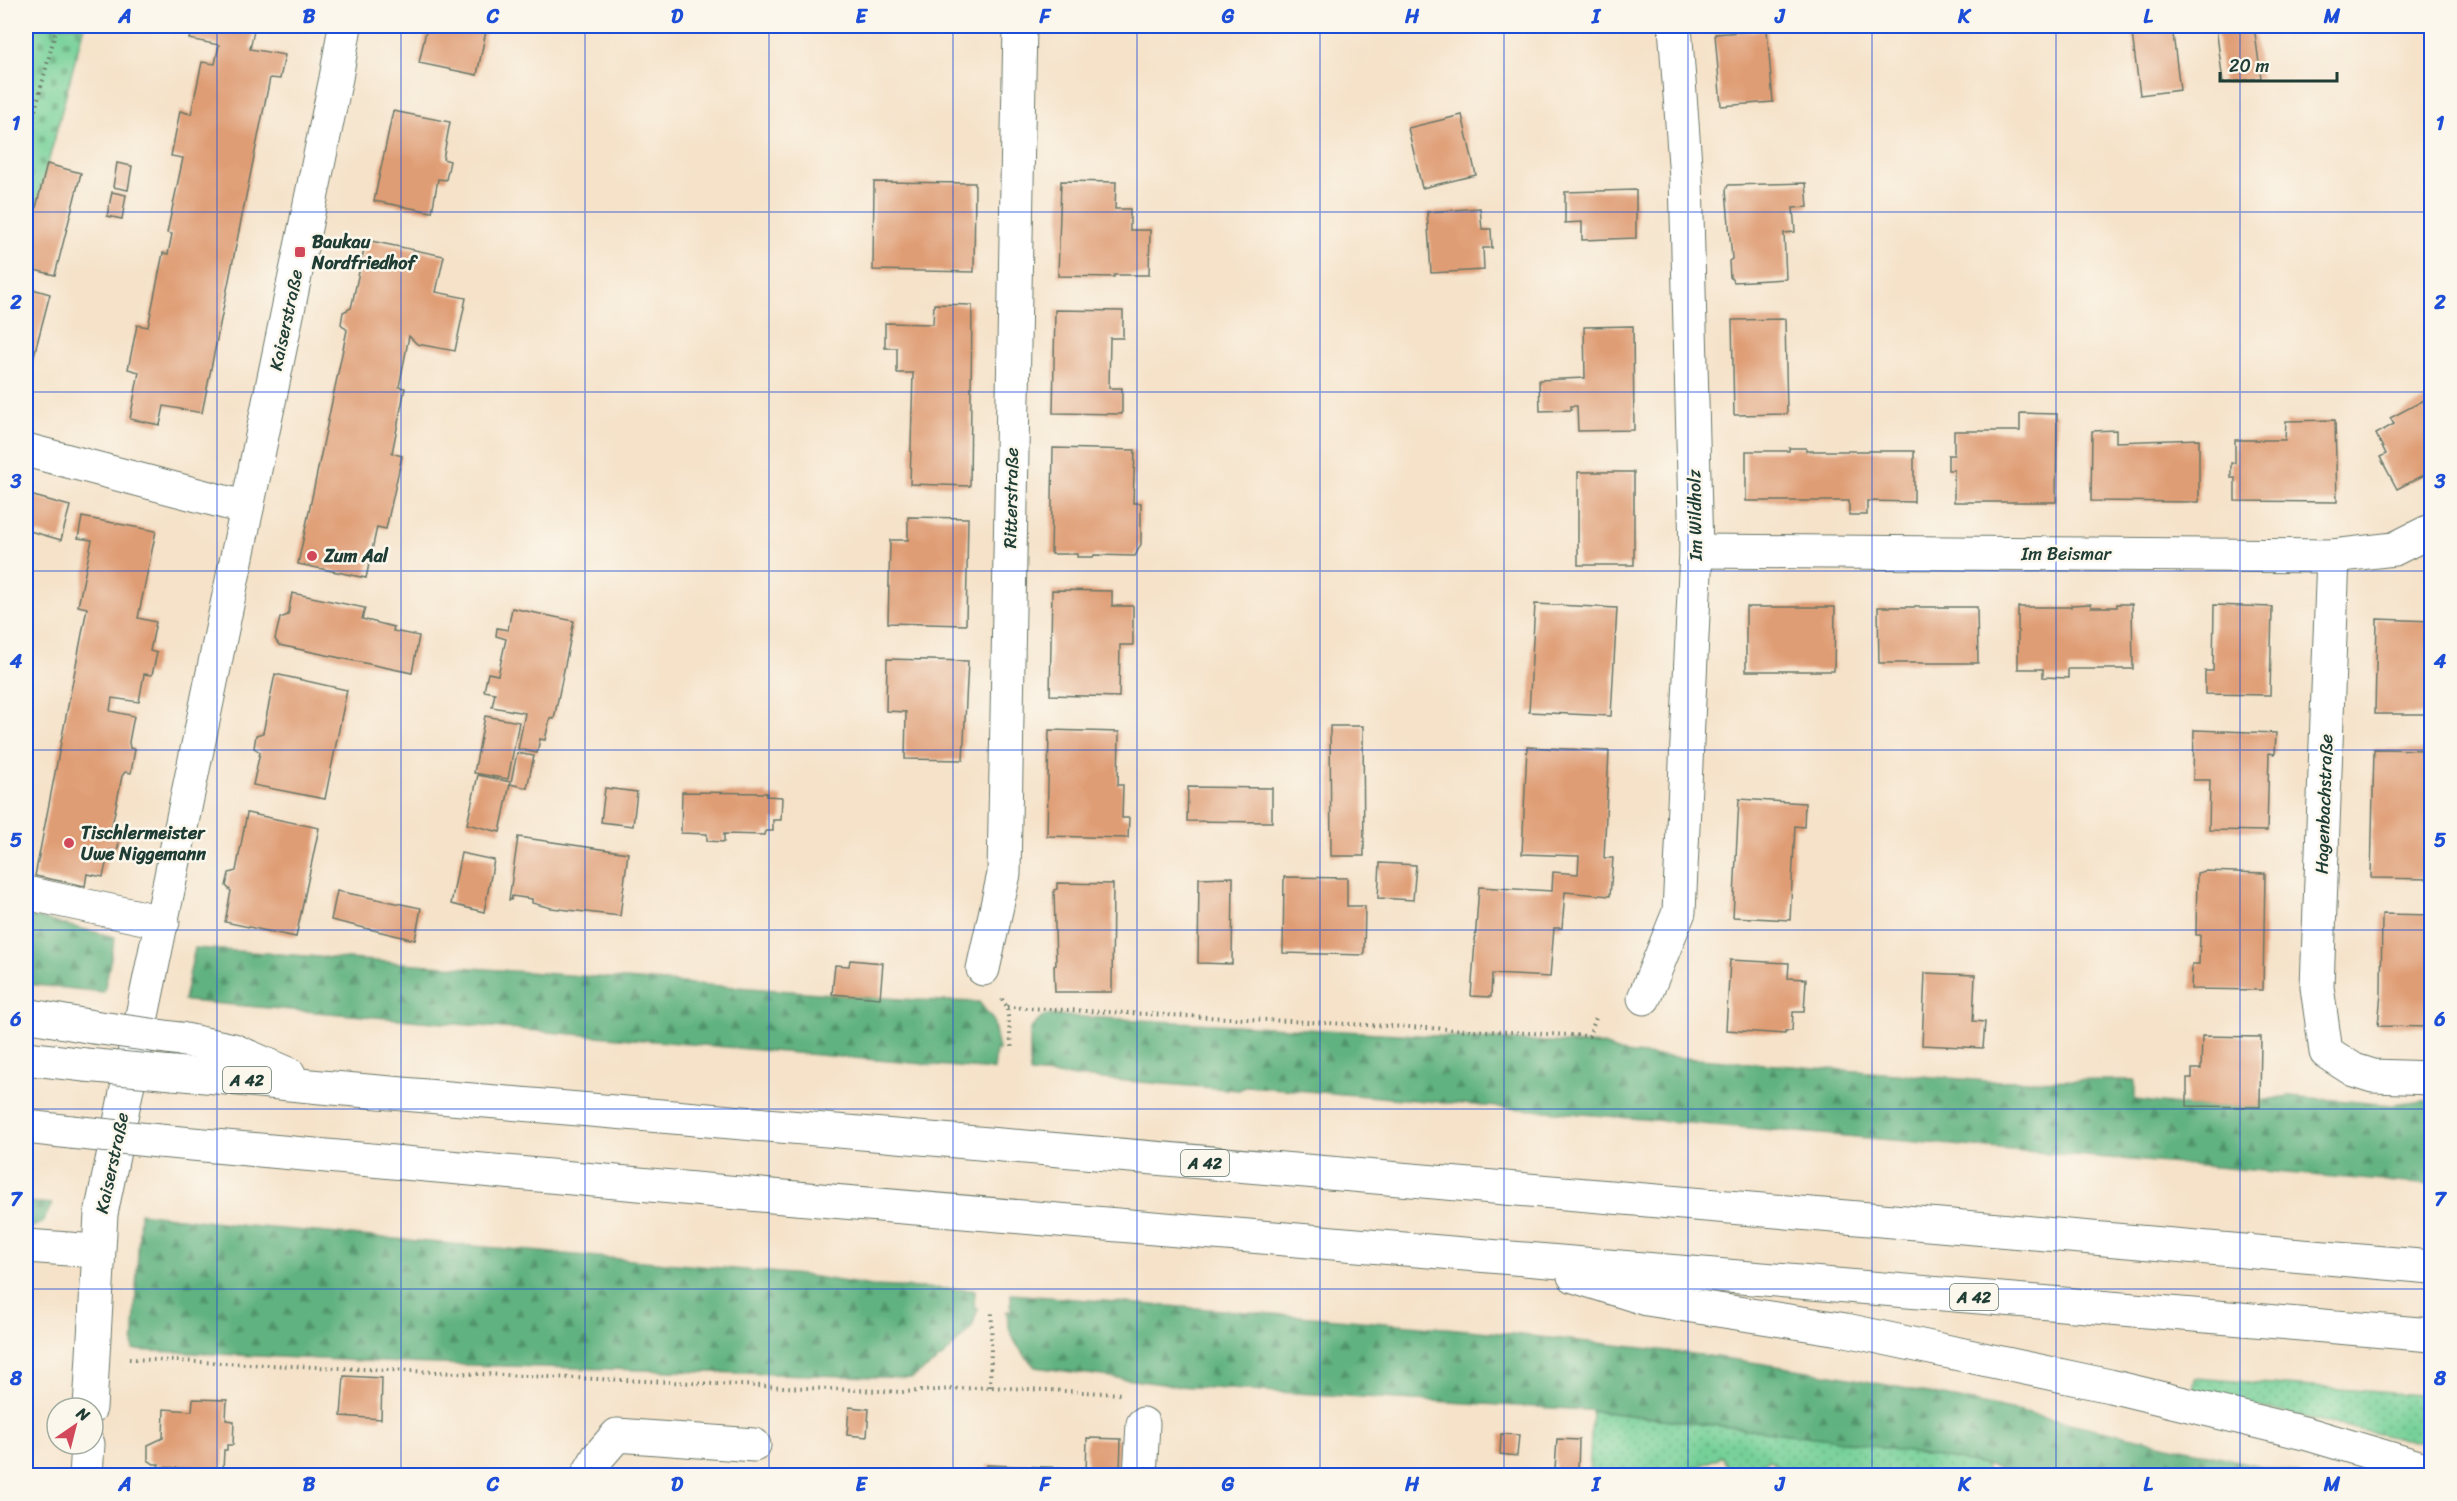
<svg xmlns="http://www.w3.org/2000/svg" width="2457" height="1501" font-family="Sriracha,sans-serif">
  <style>
    .grass { fill: url(#grass-dots); stroke: #4a8666; stroke-width: 1.5 }
    .forest { fill: url(#forest-firs); stroke: #40785a; stroke-width: 1.5 }
    .cemetery { fill: url(#cemetery-stones); stroke: #4a8666; stroke-width: 1.5 }
    .building { fill: #df9d74 }
    .lines { fill: none; stroke-linecap: round; stroke-linejoin: round }
    .minor-casing { stroke: #6a7768; stroke-width: 35 }
    .highway-casing { stroke: #6a7768; stroke-width: 35 }
    .path { stroke: #6a7768; stroke-width: 4; stroke-dasharray: 1.5 4.5; stroke-linecap: butt }
    .minor { stroke: #fff; stroke-width: 33 }
    .highway { stroke: #fff; stroke-width: 33 }
    .highway-bridge-casing { stroke: #6a7768; stroke-width: 35; stroke-linecap: butt }
    .highway-bridge { stroke: #fff; stroke-width: 33 }
    .grid { fill: none; stroke: #1d4ed8; stroke-width: 1.5; stroke-opacity: 0.55 }
    .poi-dot { fill: #d1495b; stroke: #fbf7ec; stroke-width: 2 }
    .labels { text-anchor: middle; stroke-width: 5; stroke-linejoin: round; paint-order: stroke }
    .shield { fill: #fbf7ec; stroke: #61756b; stroke-width: 1.5 }
    .shield-label { font-size: 16px; font-weight: bold; fill: #1f3d34 }
    .poi-label { font-size: 18px; font-weight: bold; fill: #1f3d34; stroke: #fbf7ec; text-anchor: start }
    .street-label { font-size: 18px; fill: #1f3d34; stroke: #fbf7ec }
    .neatline { fill: none; stroke: #1d4ed8; stroke-width: 2 }
    .grid-label { font-size: 20px; text-anchor: middle; font-weight: bold; fill: #1d4ed8 }
  </style>
  <defs>
    <pattern id="grass-dots" width="8" height="8" patternUnits="userSpaceOnUse" patternTransform="scale(1.5)"><rect width="8" height="8" fill="#75d097"/><path d="M2 2h.1M6 6h.1" fill="none" stroke="#5faa7c" stroke-width="1.8" stroke-linecap="round"/></pattern>
    <pattern id="forest-firs" width="22" height="20" patternUnits="userSpaceOnUse" patternTransform="scale(1.5)"><rect width="22" height="20" fill="#60b280"/><path d="M5 1l3.5 6h-7zM16 11l3.5 6h-7z" fill="#4f926a"/></pattern>
    <pattern id="cemetery-stones" width="16" height="16" patternUnits="userSpaceOnUse" patternTransform="scale(1.5)"><rect width="16" height="16" fill="#75d097"/><path d="M2 7V4a2 2 0 0 1 4 0v3zM10 15v-3a2 2 0 0 1 4 0v3z" fill="#5faa7c"/></pattern>
  </defs>
  <rect width="100%" height="100%" fill="#fbf7ec"/>
  <filter id="ink" filterUnits="userSpaceOnUse"><feTurbulence type="fractalNoise" baseFrequency=".0167" numOctaves="2"/><feDisplacementMap in="SourceGraphic" scale="12" xChannelSelector="R" yChannelSelector="G"/><feConvolveMatrix kernelMatrix="1 2 1 2 8 2 1 2 1" color-interpolation-filters="sRGB"/></filter>
  <filter id="wash" filterUnits="userSpaceOnUse"><feTurbulence type="fractalNoise" baseFrequency=".008" numOctaves="4" result="noise"/><feDisplacementMap in="SourceGraphic" scale="24" xChannelSelector="R" yChannelSelector="G"/><feGaussianBlur stdDeviation="1.35" result="paint"/><feColorMatrix in="noise" values="0 0 0 0 0 0 0 0 0 0 0 0 0 0 0 0 0 1.4 0 .05"/><feComposite in="paint" operator="in"/></filter>
  <g filter="url(#wash)">
    <rect width="100%" height="100%" fill="#f5e2c9"/>
    <g class="grass">
      <polygon points="2195,1378 2431,1396 2431,1446 2193,1392"/>
      <polygon points="1592,1411 1832,1439 1987,1465 1987,1475 1793,1476 1768,1459 1756,1475 1731,1476 1722,1456 1691,1470 1693,1475 1589,1476"/>
    </g>
    <g class="forest">
      <polygon points="26,915 115,937 104,992 26,984"/>
      <polygon points="195,948 915,1000 979,1002 993,1020 999,1050 996,1050 994,1070 187,1001 184,1000"/>
      <polygon points="1045,1015 1604,1045 1619,1052 1632,1054 1987,1081 2135,1080 2135,1100 2187,1106 2259,1107 2260,1101 2289,1096 2393,1105 2431,1100 2431,1185 1246,1086 1239,1090 1030,1073 1030,1029"/>
      <polygon points="26,1202 52,1204 43,1222 26,1230"/>
      <polygon points="140,1213 237,1225 802,1275 872,1286 975,1290 974,1307 978,1308 972,1327 944,1356 912,1378 403,1363 133,1350"/>
      <path d="M 1011,1294 C 1249,1313 1487,1327 1723,1358 C 1918,1385 2109,1432 2301,1475 L 2042,1475 L 1832,1439 L 1587,1410 L 1178,1386 L 1035,1367 C 1018,1348 1008,1337 1007,1311 L 1011,1311 Z"/>
    </g>
    <polygon class="cemetery" points="26,26 84,26 26,247"/>
    <g id="blocks">
      <g class="building">
        <polygon points="192,26 255,26 250,49 285,55 280,79 270,78 202,413 164,406 160,425 130,419 139,372 128,369 137,325 148,327 163,253 168,254 172,234 167,233 183,158 171,156 180,111 191,114 202,62 215,64 219,45 189,39"/>
        <polygon points="427,26 487,26 477,75 419,63"/>
        <polygon points="2131,26 2172,26 2180,90 2140,95"/>
        <polygon points="2216,26 2254,26 2261,78 2223,83"/>
        <polygon points="1767,30 1773,102 1721,106 1715,34"/>
        <polygon points="393,111 450,122 443,159 450,161 446,180 438,179 432,212 374,201"/>
        <polygon points="1462,115 1476,175 1422,188 1408,128"/>
        <polygon points="117,163 132,166 128,190 113,187"/>
        <polygon points="47,164 81,173 55,275 26,268 26,247"/>
        <polygon points="1061,181 1116,182 1115,209 1130,209 1130,230 1150,230 1149,275 1114,275 1114,277 1058,276"/>
        <polygon points="874,182 975,183 974,272 873,270"/>
        <polygon points="1806,183 1808,207 1793,208 1795,232 1784,233 1786,279 1734,282 1730,277 1729,261 1732,259 1726,190 1728,185"/>
        <polygon points="1636,190 1636,238 1582,240 1582,222 1565,223 1565,192"/>
        <polygon points="112,192 126,195 122,219 107,216"/>
        <polygon points="1480,208 1482,229 1491,229 1492,248 1483,248 1484,270 1431,273 1427,212"/>
        <polygon points="366,240 444,256 436,292 466,298 455,351 417,344 409,336 399,387 405,388 392,453 402,456 386,529 377,527 366,578 298,564 347,330 341,324 343,312 351,308 352,304"/>
        <polygon points="26,287 50,294 26,386"/>
        <polygon points="934,304 972,305 970,486 910,484 913,373 897,373 897,348 885,348 885,323 933,324"/>
        <polygon points="1055,310 1123,311 1123,338 1110,338 1109,388 1122,388 1122,414 1053,413"/>
        <polygon points="1785,319 1787,414 1734,415 1732,320"/>
        <polygon points="1633,326 1634,430 1578,431 1577,406 1571,406 1571,410 1540,411 1539,380 1585,378 1584,327"/>
        <polygon points="2432,396 2432,471 2397,489 2380,457 2386,454 2376,434 2394,424 2390,418"/>
        <polygon points="2020,413 2057,414 2056,502 1954,502 1954,470 1948,470 1948,455 1954,455 1954,431 2020,431"/>
        <polygon points="2335,420 2337,502 2235,501 2235,478 2231,478 2231,463 2235,463 2235,440 2285,440 2286,421"/>
        <polygon points="2116,430 2116,442 2199,439 2199,502 2091,501 2092,431"/>
        <polygon points="1053,448 1135,450 1133,503 1141,503 1141,544 1135,556 1094,555 1093,557 1077,557 1077,554 1051,554"/>
        <polygon points="1789,448 1806,448 1806,451 1914,451 1914,502 1867,501 1867,515 1849,515 1849,501 1746,501 1746,451 1789,451"/>
        <rect x="1578" y="472" width="56" height="93"/>
        <polygon points="30,495 70,506 61,540 26,530 26,511"/>
        <polygon points="82,517 156,531 138,618 156,622 150,651 157,653 152,675 144,674 139,702 112,698 110,711 134,716 129,742 130,748 135,749 131,773 125,772 122,776 112,826 116,827 115,832 121,833 117,852 111,850 108,855 103,877 87,874 85,886 35,876 87,608 78,606 92,540 78,538"/>
        <polygon points="908,517 968,518 966,625 888,623 890,540 908,540"/>
        <polygon points="1052,590 1112,591 1112,606 1133,606 1133,645 1120,645 1119,697 1050,695"/>
        <polygon points="292,593 365,608 362,619 394,627 393,631 419,636 412,673 279,645 275,639 280,618 288,615"/>
        <polygon points="1535,604 1617,608 1611,716 1529,712"/>
        <polygon points="2091,604 2091,607 2117,607 2117,604 2132,604 2133,669 2068,669 2068,678 2043,677 2043,669 2018,669 2018,607 2071,607 2071,605"/>
        <polygon points="2214,605 2272,607 2270,695 2205,694 2205,671 2213,671"/>
        <polygon points="1746,607 1835,607 1834,671 1746,671"/>
        <polygon points="1878,607 1977,607 1978,663 1879,663"/>
        <polygon points="512,608 574,621 554,719 550,718 545,740 540,739 537,753 518,749 525,713 492,707 495,693 484,691 488,673 498,675 506,639 496,636 497,628 508,630"/>
        <polygon points="2377,619 2432,621 2431,714 2375,714"/>
        <polygon points="887,659 968,661 963,760 905,759 906,712 886,711"/>
        <polygon points="275,674 347,690 325,799 253,785 260,752 254,748 256,735 263,733"/>
        <polygon points="485,716 519,722 508,779 474,773"/>
        <polygon points="1330,726 1363,726 1364,856 1331,856"/>
        <polygon points="1049,730 1119,732 1118,785 1123,785 1122,818 1129,818 1128,838 1047,836"/>
        <polygon points="2194,730 2276,733 2275,754 2269,753 2267,831 2209,830 2210,780 2193,780"/>
        <polygon points="1527,747 1609,751 1604,858 1613,858 1610,896 1565,892 1562,928 1554,928 1550,977 1492,974 1491,997 1471,996 1479,887 1552,891 1553,872 1578,874 1579,856 1522,854"/>
        <polygon points="2374,749 2432,750 2432,879 2371,878"/>
        <polygon points="517,753 534,756 527,788 510,784 500,832 467,824 478,775 511,782"/>
        <polygon points="1188,787 1272,788 1272,822 1187,821"/>
        <polygon points="605,788 637,792 633,826 601,822"/>
        <polygon points="682,792 767,793 766,796 782,797 781,820 773,820 773,831 766,831 765,835 724,834 724,842 707,841 707,834 681,833"/>
        <polygon points="1739,799 1805,803 1804,827 1795,826 1790,920 1733,917"/>
        <polygon points="247,813 319,828 296,937 225,922 231,891 226,886 229,873 236,871"/>
        <polygon points="518,837 628,853 620,916 551,908 532,903 532,899 512,896 511,900 509,900"/>
        <polygon points="461,853 494,860 484,912 451,904"/>
        <polygon points="1380,863 1416,865 1413,900 1378,898"/>
        <polygon points="2205,871 2265,873 2263,990 2191,989 2192,964 2199,964 2200,935 2196,935 2197,873"/>
        <polygon points="1233,877 1232,964 1198,963 1199,878"/>
        <polygon points="1284,877 1347,878 1347,906 1365,906 1364,955 1283,953"/>
        <polygon points="1057,883 1113,884 1112,992 1055,992 1054,966 1056,965 1054,890 1057,889"/>
        <polygon points="337,891 421,908 415,940 331,920"/>
        <polygon points="2382,914 2432,915 2432,1027 2378,1026 2381,993"/>
        <polygon points="850,960 883,963 880,998 832,994 835,965 849,966"/>
        <polygon points="1730,960 1789,963 1788,978 1806,979 1804,1012 1793,1012 1792,1031 1785,1031 1785,1034 1726,1030"/>
        <polygon points="1925,973 1975,975 1973,1021 1985,1022 1983,1048 1922,1045"/>
        <polygon points="2202,1036 2261,1037 2260,1107 2187,1106 2187,1078 2192,1078 2192,1069 2201,1069"/>
        <polygon points="344,1376 382,1378 381,1419 341,1416"/>
        <polygon points="193,1399 227,1400 226,1420 234,1421 233,1445 227,1445 227,1450 224,1450 223,1470 158,1467 159,1464 154,1464 148,1460 148,1445 163,1438 164,1409 192,1411"/>
        <polygon points="849,1407 869,1409 867,1437 847,1435"/>
        <polygon points="1501,1434 1519,1435 1517,1456 1500,1454"/>
        <polygon points="1087,1438 1121,1439 1120,1474 1086,1473"/>
        <polygon points="1557,1439 1579,1440 1578,1471 1555,1470"/>
        <polygon points="987,1465 1074,1468 1074,1476 986,1476"/>
      </g>
    </g>
  </g>
  <g filter="url(#ink)">
    <use href="#blocks" fill-opacity="0" stroke="#6a7768" stroke-width="1.5"/>
    <g class="lines">
      <g class="minor-casing">
        <g id="minor">
          <polyline points="26,450 247,508"/>
          <polyline points="1696,551 2333,556 2394,549 2432,530"/>
          <polyline points="2333,556 2317,987 2326,1052 2354,1070 2373,1076 2432,1078"/>
          <polyline points="26,893 163,922"/>
          <polyline points="983,969 1004,874 1020,26"/>
          <polyline points="1644,998 1679,912 1696,551 1686,178 1675,26"/>
          <polyline points="26,1246 97,1251"/>
          <polyline points="90,1408 101,1214 336,78 345,26"/>
          <polyline points="86,1476 88,1444"/>
          <polyline points="587,1476 598,1457 617,1435 754,1445"/>
          <polyline points="1140,1476 1143,1424"/>
        </g>
      </g>
      <g class="highway-casing">
        <g id="highway">
          <polyline points="26,1015 93,1027"/>
          <polyline points="180,1039 233,1050 289,1074"/>
          <polyline points="26,1058 85,1065"/>
          <polyline points="173,1073 321,1087 2432,1267"/>
          <polyline points="26,1127 71,1132"/>
          <polyline points="159,1141 772,1196 2432,1335"/>
          <polyline points="1574,1276 1647,1299 1846,1330 2110,1386 2308,1434 2432,1471"/>
        </g>
      </g>
      <g class="path">
        <polyline points="26,118 32,120"/>
        <polyline points="26,145 57,26"/>
        <polyline points="1002,999 1007,1007 1012,1051"/>
        <polyline points="1007,1007 1589,1036 1596,1018"/>
        <polyline points="129,1359 902,1392 990,1387 1122,1394"/>
        <polyline points="990,1387 992,1309"/>
      </g>
      <use href="#minor" class="minor"/>
      <use href="#highway" class="highway"/>
      <g class="highway-bridge-casing">
        <g id="highway-bridge">
          <polyline points="93,1027 180,1039"/>
          <polyline points="85,1065 173,1073"/>
          <polyline points="71,1132 159,1141"/>
        </g>
      </g>
      <use href="#highway-bridge" class="highway-bridge"/>
    </g>
  </g>
  <path class="grid" d="M 217,26 L 217,1476M 401,26 L 401,1476M 585,26 L 585,1476M 769,26 L 769,1476M 953,26 L 953,1476M 1137,26 L 1137,1476M 1320,26 L 1320,1476M 1504,26 L 1504,1476M 1688,26 L 1688,1476M 1872,26 L 1872,1476M 2056,26 L 2056,1476M 2240,26 L 2240,1476M 26,212 L 2432,212M 26,392 L 2432,392M 26,571 L 2432,571M 26,750 L 2432,750M 26,930 L 2432,930M 26,1109 L 2432,1109M 26,1289 L 2432,1289"/>
  <g class="poi-dot">
    <rect x="294" y="246" width="12" height="12" rx="3"/>
    <circle cx="312" cy="556" r="6"/>
    <circle cx="69" cy="843" r="6"/>
  </g>
  <g class="labels">
    <g class="shield">
      <rect x="223" y="1067" width="48" height="26" rx="4.5"/>
      <rect x="1181" y="1150" width="48" height="26" rx="4.5"/>
      <rect x="1950" y="1284" width="48" height="26" rx="4.5"/>
    </g>
    <g class="shield-label">
      <text x="247" y="1086">A 42</text>
      <text x="1205" y="1169">A 42</text>
      <text x="1974" y="1303">A 42</text>
    </g>
    <g class="poi-label">
      <text x="312" y="248">Baukau<tspan x="312" dy="21">Nordfriedhof</tspan></text>
      <text x="324" y="562">Zum Aal</text>
      <text x="81" y="839">Tischlermeister<tspan x="81" dy="21">Uwe Niggemann</tspan></text>
    </g>
    <g class="street-label">
      <text transform="translate(286 320) rotate(-78)" y="6">Kaiserstraße</text>
      <text transform="translate(1011 498) rotate(-89)" y="6">Ritterstraße</text>
      <text transform="translate(1695 515) rotate(-91)" y="6">Im Wildholz</text>
      <text x="2066" y="560">Im Beismar</text>
      <text transform="translate(2324 804) rotate(-88)" y="6">Hagenbachstraße</text>
      <text transform="translate(112 1163) rotate(-78)" y="6">Kaiserstraße</text>
    </g>
  </g>
  <rect width="2457" height="1501" fill="none" stroke="#fbf7ec" stroke-width="66"/>
  <g transform="translate(75 1426) rotate(35)"><circle r="28" fill="#fbf7ec" stroke="#a3ada2" stroke-width="1.5"/>
  <path d="M0-4.5L10 22L0 15L-10 22Z" fill="#d1495b"/>
  <text y="-9" font-size="16" font-weight="bold" text-anchor="middle" fill="#1f3d34">N</text>
  </g>
  <path d="M2220 72v9h117v-9" fill="none" stroke="#1f3d34" stroke-width="3"/>
  <text x="2229" y="72" font-size="18" fill="#1f3d34" stroke="#fbf7ec" stroke-width="4.5" paint-order="stroke">20 m</text>
  <rect x="33" y="33" width="2391" height="1435" class="neatline"/>
  <g class="grid-label">
    <text x="125" y="23">A</text>
    <text x="309" y="23">B</text>
    <text x="493" y="23">C</text>
    <text x="677" y="23">D</text>
    <text x="861" y="23">E</text>
    <text x="1045" y="23">F</text>
    <text x="1228" y="23">G</text>
    <text x="1412" y="23">H</text>
    <text x="1596" y="23">I</text>
    <text x="1780" y="23">J</text>
    <text x="1964" y="23">K</text>
    <text x="2148" y="23">L</text>
    <text x="2332" y="23">M</text>
    <text x="16" y="130">1</text>
    <text x="2440" y="130">1</text>
    <text x="16" y="309">2</text>
    <text x="2440" y="309">2</text>
    <text x="16" y="488">3</text>
    <text x="2440" y="488">3</text>
    <text x="16" y="668">4</text>
    <text x="2440" y="668">4</text>
    <text x="16" y="847">5</text>
    <text x="2440" y="847">5</text>
    <text x="16" y="1026">6</text>
    <text x="2440" y="1026">6</text>
    <text x="16" y="1206">7</text>
    <text x="2440" y="1206">7</text>
    <text x="16" y="1385">8</text>
    <text x="2440" y="1385">8</text>
    <text x="125" y="1491">A</text>
    <text x="309" y="1491">B</text>
    <text x="493" y="1491">C</text>
    <text x="677" y="1491">D</text>
    <text x="861" y="1491">E</text>
    <text x="1045" y="1491">F</text>
    <text x="1228" y="1491">G</text>
    <text x="1412" y="1491">H</text>
    <text x="1596" y="1491">I</text>
    <text x="1780" y="1491">J</text>
    <text x="1964" y="1491">K</text>
    <text x="2148" y="1491">L</text>
    <text x="2332" y="1491">M</text>
  </g>
</svg>
